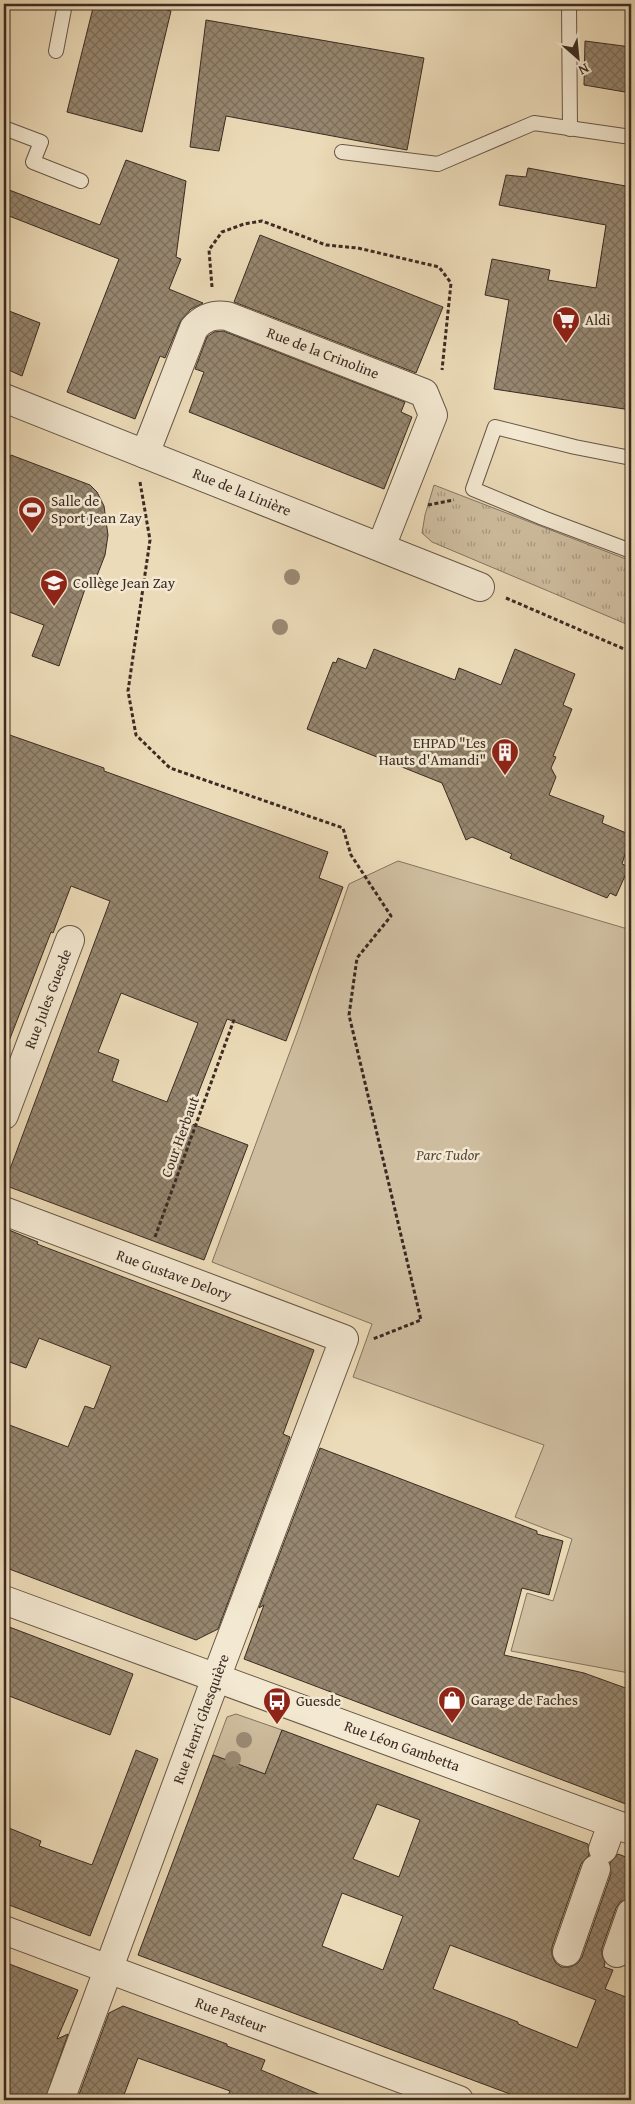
<svg xmlns="http://www.w3.org/2000/svg" width="635" height="2104" font-family="'Gentium Book Plus',serif">
  <style>
    .grass { fill: url(#grass-tufts); stroke: #847461 }
    .park { fill: #cebd9f; stroke: #847461 }
    .building { fill: url(#building-cross-hatch); stroke: #3b2b23; fill-rule: evenodd }
    .lines { fill: none; stroke-linecap: round; stroke-linejoin: round }
    .service-casing { stroke: #675748; stroke-width: 16 }
    .minor-casing { stroke: #675748; stroke-width: 30 }
    .path { stroke: #3b2b23; stroke-width: 3; stroke-dasharray: 4 2.5; stroke-linecap: butt }
    .service { stroke: #f3e8d1; stroke-width: 14 }
    .minor { stroke: #f3e8d1; stroke-width: 28 }
    .tree { fill: #9b8a74 }
    .labels { text-anchor: middle; stroke-width: 5; stroke-linejoin: round; paint-order: stroke }
    .poi-label { font-size: 15px; fill: #3b2b23; stroke: #f3e8d1; text-anchor: start }
    .street-label { font-size: 15px; fill: #3b2b23; stroke: #f3e8d1 }
    .park-label { font-size: 15px; font-style: italic; fill: #58483c; stroke: #f3e8d1 }
  </style>
  <defs>
    <pattern id="grass-tufts" width="24" height="20" patternUnits="userSpaceOnUse" patternTransform="scale(1.25)"><rect width="24" height="20" fill="#cebd9f"/><path d="M3 7l-1-3M5 7V3M7 7l1-3M15 17l-1-3M17 17v-4M19 17l1-3" fill="none" stroke="#a89a81"/></pattern>
    <pattern id="building-cross-hatch" width="8" height="8" patternUnits="userSpaceOnUse" patternTransform="scale(1.25)"><rect width="8" height="8" fill="#978770"/><path d="M0 0l8 8M0 8l8-8" fill="none" stroke="#7c6f5c"/></pattern>
  </defs>
  <rect width="100%" height="100%" fill="#ecdbb8"/>
  <filter id="stains"><feTurbulence type="fractalNoise" baseFrequency=".004" numOctaves="4"/><feColorMatrix values="0 0 0 0 .2 0 0 0 0 .09 0 0 0 0 .02 0 0 0 .5 -.17"/></filter>
  <radialGradient id="worn" r=".72"><stop offset=".6" stop-color="#630" stop-opacity="0"/><stop offset="1" stop-color="#630" stop-opacity=".3"/></radialGradient>
  <polygon class="grass" points="434,485 631,561 631,626 432,542 422,533 425,515"/>
  <g class="park">
    <polygon points="398,861 631,930 631,1667 629,1673 511,1651 527,1593 553,1601 572,1539 515,1517 544,1445 353,1377 372,1324 212,1262 298,1030 349,884"/>
    <polygon points="236,1714 282,1730 265,1774 213,1755 227,1717"/>
  </g>
  <g class="building">
    <polygon points="94,4 146,4 171,11 142,132 67,112"/>
    <polygon points="206,20 424,58 407,150 226,116 219,151 190,147"/>
    <polygon points="585,41 631,47 631,93 584,85"/>
    <polygon points="126,160 186,181 176,257 181,259 169,289 203,303 191,309 180,322 165,358 160,356 135,419 67,392 119,259 4,214 4,188 100,225"/>
    <polygon points="528,168 631,187 631,410 494,389 509,300 485,295 492,259 550,270 548,280 596,288 606,225 499,205 506,175 526,177"/>
    <polygon points="260,235 443,307 416,373 234,302"/>
    <polygon points="4,309 40,323 22,376 4,368"/>
    <polygon points="223,331 405,402 401,412 412,417 384,489 189,412 204,372 195,369 207,337 214,332"/>
    <polygon points="11,455 90,485 97,492 104,506 108,535 105,555 93,586 87,583 59,666 32,656 44,625 4,610 4,471"/>
    <polygon points="374,649 455,680 459,668 501,685 515,649 575,674 563,705 572,709 553,756 556,757 551,768 556,777 549,795 604,816 602,823 631,835 622,864 629,867 616,896 610,893 607,898 510,858 512,854 472,837 466,840 442,783 307,729 333,662 336,663 338,658 366,669"/>
    <path d="M 4,733 L 104,768 L 104,771 L 328,852 L 319,878 L 343,887 L 286,1041 L 227,1019 L 187,1122 L 248,1145 L 204,1260 L 4,1185 L 110,901 L 71,886 L 53,933 L 51,932 L 6,1049 L 4,1049 ZM 121,993 L 198,1023 L 167,1102 L 112,1081 L 119,1060 L 98,1052 Z"/>
    <polygon points="4,1228 38,1242 37,1244 314,1350 283,1434 290,1437 218,1629 196,1640 4,1567 4,1423 68,1447 85,1406 94,1409 111,1366 39,1338 26,1368 4,1360"/>
    <polygon points="320,1448 537,1531 537,1534 563,1541 549,1595 522,1588 504,1655 584,1673 631,1690 631,1806 244,1659 264,1605 259,1608"/>
    <polygon points="4,1625 133,1674 110,1735 4,1694"/>
    <path d="M 282,1730 L 588,1844 L 589,1855 L 581,1864 L 552,1947 L 552,1955 L 555,1962 L 561,1967 L 570,1967 L 578,1963 L 582,1957 L 611,1874 L 610,1863 L 618,1854 L 631,1859 L 631,1894 L 630,1898 L 620,1902 L 616,1908 L 602,1948 L 602,1955 L 605,1963 L 604,1967 L 613,1970 L 605,1989 L 631,1999 L 631,2100 L 526,2100 L 138,1955 L 213,1755 L 265,1774 ZM 377,1804 L 420,1820 L 399,1877 L 353,1859 ZM 342,1893 L 403,1916 L 383,1970 L 322,1946 ZM 450,1945 L 596,2000 L 577,2048 L 518,2024 L 518,2022 L 433,1989 Z"/>
    <polygon points="136,1750 158,1759 90,1936 4,1903 4,1826 41,1841 39,1846 92,1865"/>
    <polygon points="4,1962 78,1990 57,2039 68,2034 45,2100 4,2100"/>
    <polygon points="123,2006 227,2044 227,2046 265,2060 261,2070 333,2100 226,2100 230,2091 138,2058 122,2100 77,2100 109,2013"/>
  </g>
  <g class="lines">
    <g class="service-casing">
      <g id="service">
        <polyline points="569,4 570,129"/>
        <polyline points="56,51 65,4"/>
        <polyline points="4,128 41,142 33,162 81,181"/>
        <polyline points="342,152 438,164 534,123 631,137"/>
        <polyline points="631,458 575,447 495,427 473,489 543,518 631,551"/>
      </g>
    </g>
    <g class="minor-casing">
      <g id="minor">
        <polyline points="4,398 480,587"/>
        <path d="M 145,454 L 194,328 C 203,318 213,314 227,316 L 424,393 L 433,415 L 381,547"/>
        <polyline points="4,1115 70,940"/>
        <polyline points="4,1211 344,1339 216,1678 60,2100"/>
        <polyline points="4,1600 631,1830"/>
        <polyline points="603,1849 612,1824"/>
        <polyline points="4,1930 459,2100"/>
        <polyline points="567,1952 596,1869"/>
        <polyline points="617,1953 631,1913"/>
      </g>
    </g>
    <g class="path">
      <polyline points="212,287 209,250 222,232 244,224 262,221 326,245 358,248 439,267 451,283 442,370"/>
      <polyline points="140,482 150,540 128,691 136,735 170,768 343,828 351,855 391,916 357,958 349,1015 421,1320 373,1339"/>
      <polyline points="428,505 454,500"/>
      <polyline points="506,598 631,652"/>
      <polyline points="155,1237 235,1017"/>
    </g>
    <use href="#service" class="service"/>
    <use href="#minor" class="minor"/>
  </g>
  <g class="tree">
    <circle cx="292" cy="577" r="8"/>
    <circle cx="280" cy="627" r="8"/>
    <circle cx="244" cy="1740" r="8"/>
    <circle cx="233" cy="1759" r="8"/>
  </g>
  <defs>
    <g id="supermarket-pin" transform="scale(1.4375)"><path d="M0 17L-7.5 6A9.5 9.5 0 1 1 7.5 6Z" fill="#8f2418" stroke="#f3e8d1"/><path d="M-6-5.5h2.5l.6 2H6L4.5 2H-2.5L-4.4-4H-6ZM-1.5 3.2a1.3 1.3 0 1 0 .1 0ZM3 3.2a1.3 1.3 0 1 0 .1 0Z" fill="#fff"/></g>
    <g id="stadium-pin" transform="scale(1.4375)"><path d="M0 17L-7.5 6A9.5 9.5 0 1 1 7.5 6Z" fill="#8f2418" stroke="#f3e8d1"/><path d="M0-5a6.5 5 0 1 0 0 10a6.5 5 0 1 0 0-10ZM-3.5-1.8h7v3.6h-7Z" fill="#fff"/></g>
    <g id="school-pin" transform="scale(1.4375)"><path d="M0 17L-7.5 6A9.5 9.5 0 1 1 7.5 6Z" fill="#8f2418" stroke="#f3e8d1"/><path d="M0-5L7-2L0 1L-7-2ZM-4 1L0 2.5L4 1V4Q0 6-4 4Z" fill="#fff"/></g>
    <g id="building-pin" transform="scale(1.4375)"><path d="M0 17L-7.5 6A9.5 9.5 0 1 1 7.5 6Z" fill="#8f2418" stroke="#f3e8d1"/><path d="M-4-6H4V6H1V3H-1V6H-4ZM-2.5-4.3h1.7v1.8h-1.7ZM.8-4.3h1.7v1.8H.8ZM-2.5-1h1.7V.8h-1.7ZM.8-1h1.7V.8H.8Z" fill="#fff"/></g>
    <g id="shop-pin" transform="scale(1.4375)"><path d="M0 17L-7.5 6A9.5 9.5 0 1 1 7.5 6Z" fill="#8f2418" stroke="#f3e8d1"/><path d="M-5-2.5h2.3a2.7 3.5 0 0 1 5.4 0H5L5.5 6h-11ZM-1.5-2.5h3a1.5 2.3 0 0 0-3 0Z" fill="#fff"/></g>
    <g id="bus-pin" transform="scale(1.4375)"><path d="M0 17L-7.5 6A9.5 9.5 0 1 1 7.5 6Z" fill="#8f2418" stroke="#f3e8d1"/><path d="M-5-6H5V4H4V6H2V4H-2V6H-4V4H-5ZM-3.5-4V0h7V-4ZM-3.5 1.2v1.5H-2V1.2ZM2 1.2v1.5H3.5V1.2Z" fill="#fff"/></g>
  </defs>
  <g fill-rule="evenodd">
    <use href="#supermarket-pin" x="566" y="320"/>
    <use href="#stadium-pin" x="32" y="510"/>
    <use href="#school-pin" x="54" y="583"/>
    <use href="#building-pin" x="505" y="752"/>
    <use href="#shop-pin" x="452" y="1700"/>
    <use href="#bus-pin" x="277" y="1701"/>
  </g>
  <g class="labels">
    <g class="poi-label">
      <text x="585" y="325">Aldi</text>
      <text x="51" y="506">Salle de<tspan x="51" dy="17">Sport Jean Zay</tspan></text>
      <text x="73" y="588">Collège Jean Zay</text>
      <text x="486" y="748" text-anchor="end">EHPAD "Les<tspan x="486" dy="17">Hauts d'Amandi"</tspan></text>
      <text x="471" y="1705">Garage de Faches</text>
      <text x="296" y="1706">Guesde</text>
    </g>
    <g class="street-label">
      <text transform="translate(323 353) rotate(21)" y="5">Rue de la Crinoline</text>
      <text transform="translate(242 492) rotate(22)" y="5">Rue de la Linière</text>
      <text transform="translate(48 999) rotate(-69)" y="5">Rue Jules Guesde</text>
      <text transform="translate(180 1137) rotate(-70)" y="5">Cour Herbaut</text>
      <text transform="translate(174 1275) rotate(20)" y="5">Rue Gustave Delory</text>
      <text transform="translate(201 1719) rotate(-70)" y="5">Rue Henri Ghesquière</text>
      <text transform="translate(402 1746) rotate(20)" y="5">Rue Léon Gambetta</text>
      <text transform="translate(231 2015) rotate(21)" y="5">Rue Pasteur</text>
    </g>
    <g class="park-label">
      <text x="448" y="1160">Parc Tudor</text>
    </g>
  </g>
  <rect width="635" height="2104" fill="none" stroke="#ecdbb8" stroke-width="20"/>
  <rect x="5" y="5" width="625" height="2094" fill="none" stroke="#3b2b23" stroke-width="2.5"/>
  <rect x="10" y="10" width="615" height="2084" fill="none" stroke="#3b2b23"/>
  <g transform="translate(578 58) rotate(153)" stroke="#f3e8d1" stroke-width="4" paint-order="stroke">
  <path d="M0-4L9 19L0 12L-9 19Z" fill="#3b2b23"/>
  <text y="-8" font-size="14" font-weight="bold" text-anchor="middle" fill="#3b2b23">N</text>
  </g>
  <rect width="100%" height="100%" filter="url(#stains)"/>
  <rect width="100%" height="100%" fill="url(#worn)"/>
</svg>
